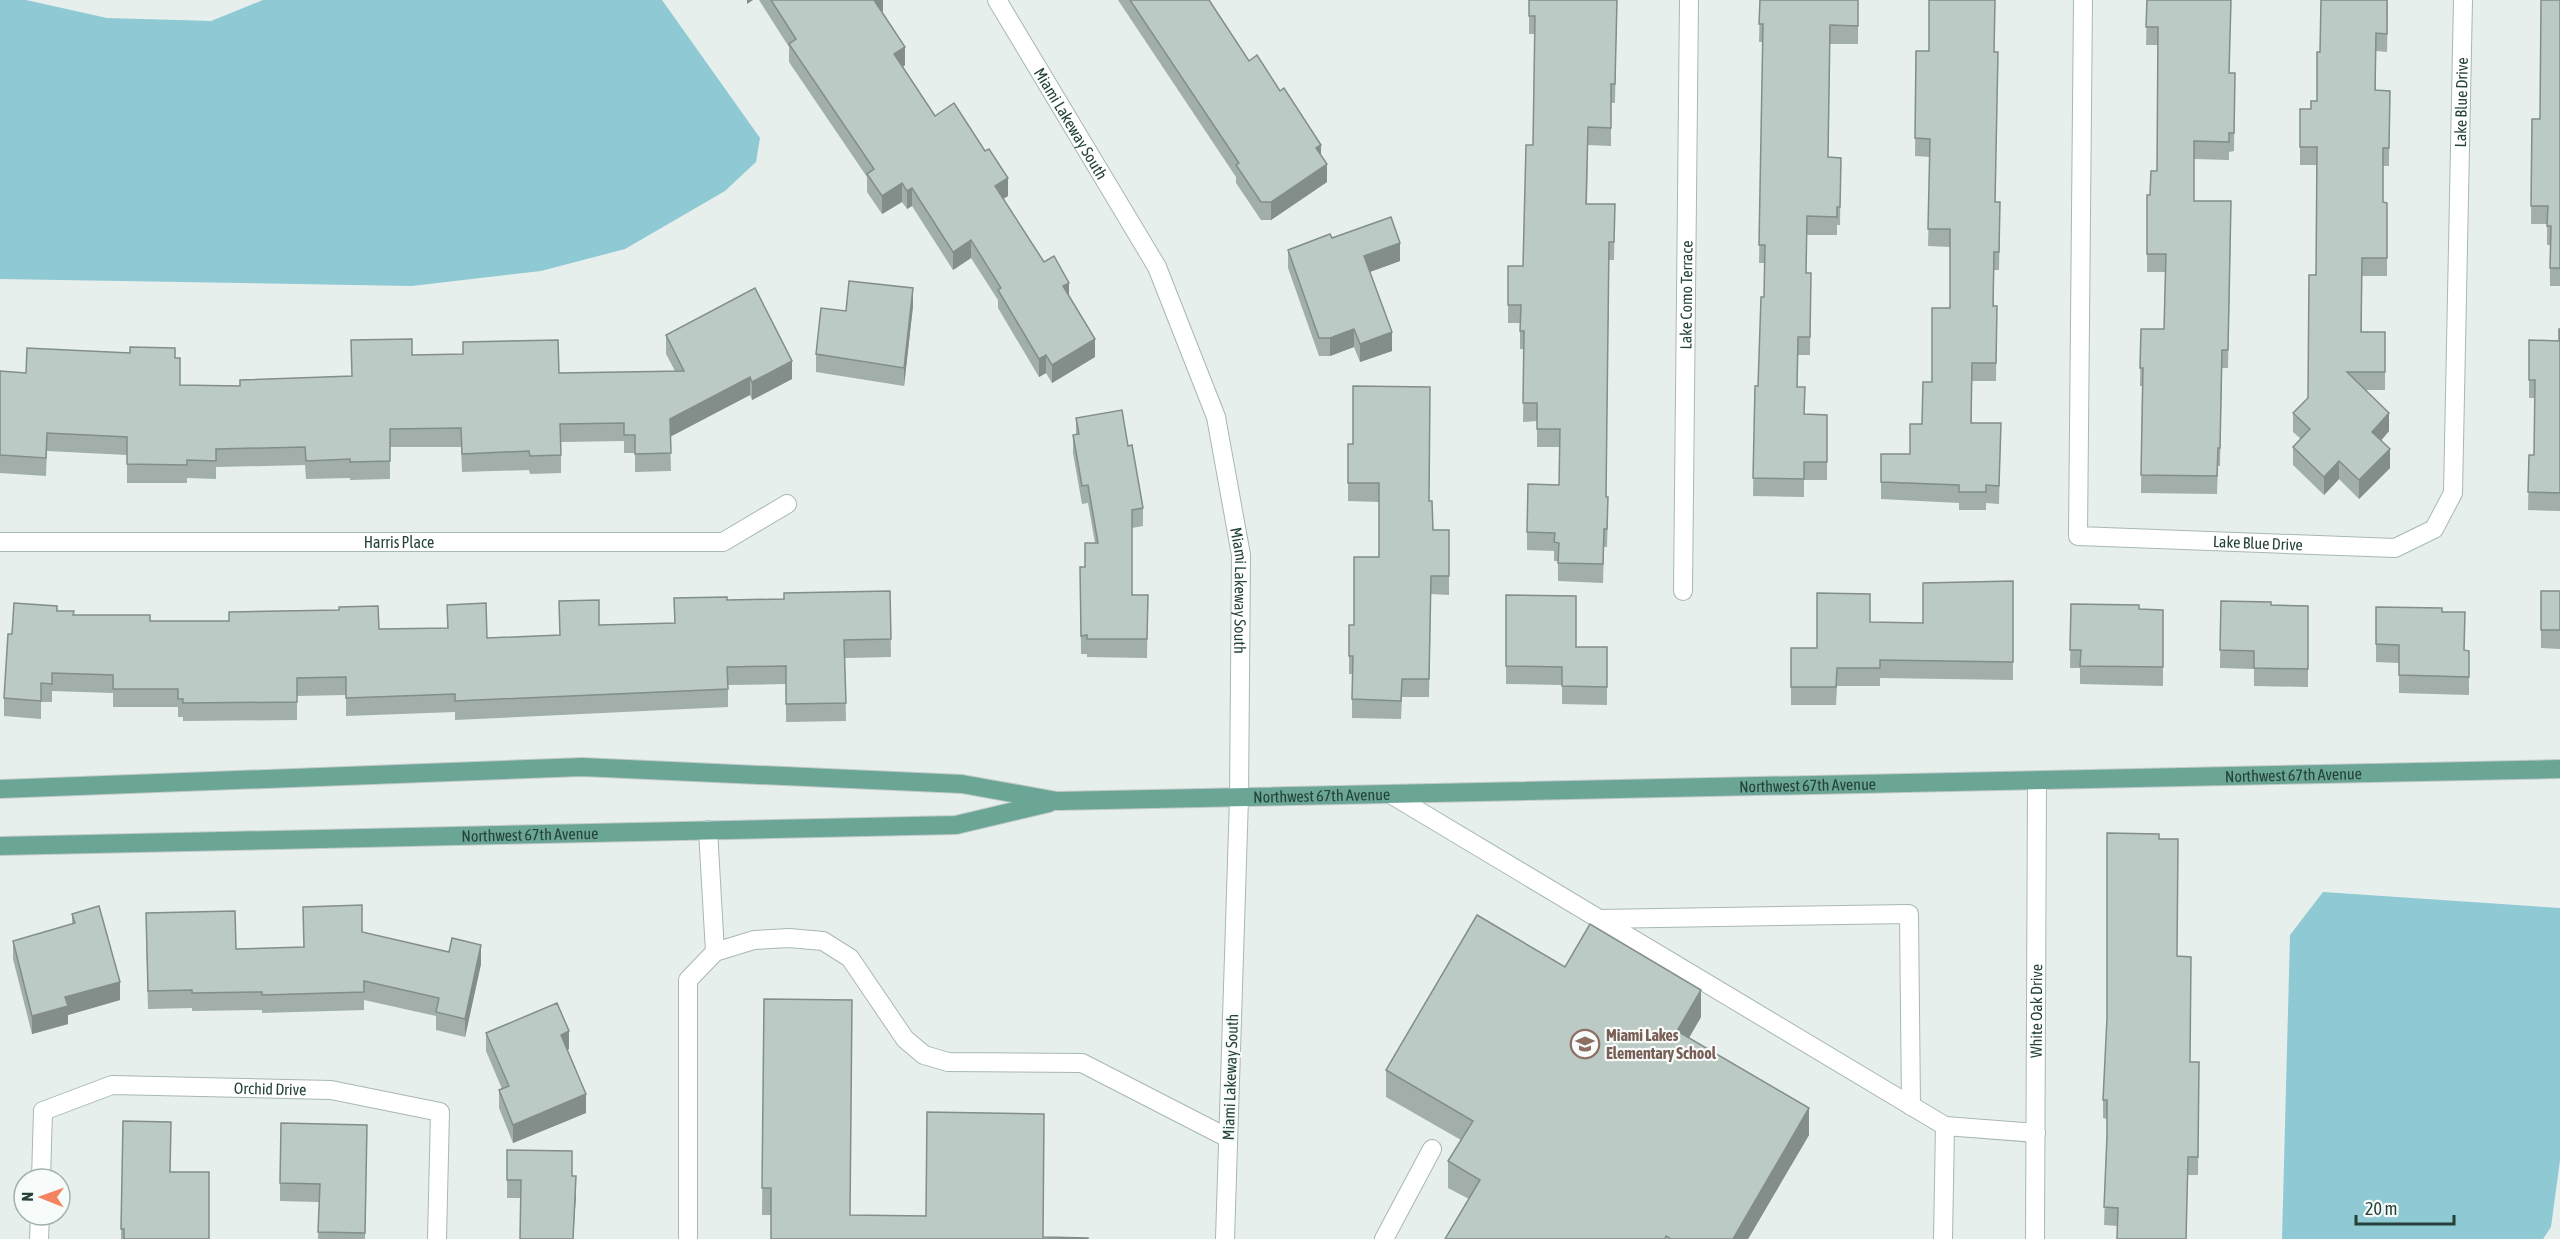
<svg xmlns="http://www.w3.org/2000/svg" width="2560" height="1239" font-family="'Asap Condensed',sans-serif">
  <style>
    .water { fill: #8ec9d4 }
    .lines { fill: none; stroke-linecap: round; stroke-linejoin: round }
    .minor-casing { stroke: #a8b8b2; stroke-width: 20 }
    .major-casing { stroke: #c2cac8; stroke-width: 20 }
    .minor { stroke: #fff; stroke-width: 18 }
    .major { stroke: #6aa596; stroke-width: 18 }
    .wall { fill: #a1aea9 }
    .shaded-wall { fill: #838d89 }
    .building { fill: #bbcac4; stroke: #838d89; stroke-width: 1.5 }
    .labels { text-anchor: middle; stroke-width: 4.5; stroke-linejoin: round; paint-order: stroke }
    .street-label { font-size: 16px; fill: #24423a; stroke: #f7fbf9 }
    .education-label { font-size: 16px; font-weight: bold; fill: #785e54; stroke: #f7fbf9; text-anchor: start }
  </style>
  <rect width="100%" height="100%" fill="#e6efeb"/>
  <g class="water">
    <polygon points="0,0 26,0 107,18 211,21 263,0 662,0 760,138 756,162 725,191 625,249 541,271 412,286 0,279"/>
    <polygon points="2323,892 2560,908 2560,1160 2551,1227 2543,1239 2282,1239 2290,935"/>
  </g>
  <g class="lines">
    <g class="minor-casing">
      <g id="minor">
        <path id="s1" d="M 997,0 L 1157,267 L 1216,417 L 1241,555 L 1239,798 L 1225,1239"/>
        <path id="s2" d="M 2083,0 L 2078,536 L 2395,548 L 2434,529 L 2453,493 L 2463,0"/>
        <path id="s3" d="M 0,542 L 723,542 L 787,504"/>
        <path id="s4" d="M 1683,591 L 1689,0"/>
        <polyline points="1392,795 1945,1126 2036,1133"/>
        <polyline points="708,830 715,952"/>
        <polyline points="1599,919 1909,914 1911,1106"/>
        <path id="s5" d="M 41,1179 L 43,1111 L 112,1085 L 331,1090 L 440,1112 L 437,1239"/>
        <polyline points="39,1239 40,1215"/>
        <polyline points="688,1239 688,980 715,952 754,940 789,938 823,941 850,958 905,1039 924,1055 948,1062 1082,1063 1228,1138"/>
        <polyline points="1384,1239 1432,1149"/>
        <polyline points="1943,1239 1945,1126"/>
        <path id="s6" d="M 2035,1239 L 2037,782"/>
      </g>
    </g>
    <g class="major-casing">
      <g id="major">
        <path id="s7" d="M 0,789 L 582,767 L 962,784 L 1057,801 L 2560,769"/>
        <path id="s8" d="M 0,846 L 956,825 L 1049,803"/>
      </g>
    </g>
    <use href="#minor" class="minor"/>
    <use href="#major" class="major"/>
  </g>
  <g class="wall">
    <polygon points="759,0 883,0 883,11 882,12 905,65 903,67 935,116 1008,196 1003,199 1044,262 1069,296 1095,357 1052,383 1046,373 1039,377 998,308 998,300 971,258 953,270 912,206 907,209 902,202 882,214 867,192 867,177 789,62 789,47"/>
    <polygon points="1118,0 1209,0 1249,61 1321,157 1327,182 1271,220 1261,220 1236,183 1236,177"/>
    <polygon points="1529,0 1617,0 1615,103 1611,103 1611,146 1588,145 1587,204 1615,204 1614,260 1609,260 1606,497 1608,515 1607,547 1604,547 1603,583 1558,581 1558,561 1554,561 1554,551 1527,550 1527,532 1559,485 1559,447 1537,447 1537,421 1523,422 1524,349 1520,349 1520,323 1508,323 1508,305 1523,266 1533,145 1535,34 1529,34"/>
    <polygon points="1760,0 1858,0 1858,44 1830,44 1828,157 1841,158 1840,225 1837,225 1837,235 1807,235 1806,273 1811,273 1810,355 1798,355 1797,387 1804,414 1827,433 1827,480 1804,480 1804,497 1753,496 1755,386 1758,386 1764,297 1765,263 1759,263 1763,42 1759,42"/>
    <polygon points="2147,0 2229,73 2235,73 2234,151 2229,152 2229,160 2194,159 2194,201 2231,219 2228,368 2222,368 2220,466 2218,466 2217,494 2141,493 2142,386 2140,386 2141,329 2164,329 2165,272 2147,272 2147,195 2150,195 2157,171 2158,45 2146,45"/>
    <polygon points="2388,0 2387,52 2376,51 2376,90 2390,91 2389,166 2383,166 2383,202 2387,203 2387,276 2362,276 2362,332 2385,332 2385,390 2365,390 2389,431 2381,441 2390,468 2359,499 2339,479 2324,495 2293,465 2293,447 2301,439 2293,432 2293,413 2308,398 2316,275 2317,165 2300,165 2300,109 2311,109 2317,101 2320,52"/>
    <polygon points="2560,0 2560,286 2550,286 2550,245 2547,245 2547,224 2531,224 2532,119 2540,119"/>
    <polygon points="1916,51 1994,52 1995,202 2000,220 1999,270 1994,270 1994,306 1997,306 1996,381 1972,381 1972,423 2001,423 1999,504 1986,503 1986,510 1959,510 1959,503 1881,499 1881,454 1910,454 1922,424 1950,308 1950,247 1928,246 1930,157 1915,156"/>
    <polygon points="1332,238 1400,261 1370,272 1392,351 1360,362 1354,347 1330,356 1319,356 1288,268 1288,250"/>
    <polygon points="913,306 904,386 816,372 816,354 846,311"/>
    <polygon points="2560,329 2560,511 2528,510 2529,455 2534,455 2535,398 2529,398 2529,340 2559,341"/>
    <polygon points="666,335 792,379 752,400 750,395 670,436 671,471 635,472 635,453 624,453 624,441 561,442 561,473 530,474 529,470 462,472 461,447 390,447 390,479 350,480 350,478 306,479 305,465 216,467 216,479 187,478 187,483 127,483 127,455 47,451 46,476 0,473 0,371 26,373 175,358 180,385 240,386 352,376 412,355 559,373 675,371 666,354"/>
    <polygon points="1076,418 1128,446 1143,508 1143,526 1132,528 1132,595 1148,595 1147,658 1087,657 1087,654 1081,654 1080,567 1085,567 1095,543 1088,503 1082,504 1073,453 1073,435 1076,434"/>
    <polygon points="1348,444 1353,444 1429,501 1433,530 1449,530 1449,595 1431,594 1429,697 1402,697 1401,719 1352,718 1352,674 1349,674 1349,656 1354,625 1379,557 1379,502 1348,501"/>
    <polygon points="2013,581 2013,680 1880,678 1880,686 1837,686 1836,705 1791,705 1791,648 1817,648 1870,622 1923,623"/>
    <polygon points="890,591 891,657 845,658 846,721 786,722 786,684 728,685 728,707 455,720 455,712 346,716 346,695 297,696 297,720 183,721 183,717 178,717 178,707 113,707 113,693 52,691 52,702 41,702 41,719 4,716 4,698 57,611 74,615 150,621 379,629 447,628 447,605 487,638 560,635 559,601 599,625 674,623 727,600 784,599"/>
    <polygon points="2541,591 2560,591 2560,649 2541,648"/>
    <polygon points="1506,595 1576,647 1607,647 1607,705 1562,704 1562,685 1506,684"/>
    <polygon points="2221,601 2271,605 2308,606 2308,687 2254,686 2254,669 2220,668"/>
    <polygon points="2071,604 2139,609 2163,610 2163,686 2080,684 2080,668 2070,668"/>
    <polygon points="2376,607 2442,612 2465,630 2464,650 2469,651 2469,695 2399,693 2399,663 2376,662"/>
    <polygon points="2159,839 2177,956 2190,1062 2199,1062 2198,1175 2188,1175 2118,1226 2104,1225 2107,1139 2107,1119 2103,1118 2103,1100"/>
    <polygon points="72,914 120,1000 68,1015 68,1024 32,1034 13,959 13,941 72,924"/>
    <polygon points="146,931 236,949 303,947 362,932 481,964 465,1037 436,1030 436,1016 364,1000 364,1010 262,1013 262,1010 192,1011 192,1008 148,1009"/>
    <polygon points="1565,967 1701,1017 1689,1038 1809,1135 1748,1239 1445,1239 1469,1199 1448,1188 1448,1161 1461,1140 1386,1097 1386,1070"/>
    <polygon points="764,999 850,1215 1043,1237 771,1239 771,1215 762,1215"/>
    <polygon points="486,1033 569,1049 567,1050 586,1113 513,1143 499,1108 499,1090 502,1089 486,1051"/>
    <polygon points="123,1121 170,1172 209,1239 121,1239"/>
    <polygon points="367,1125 365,1239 318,1239 319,1202 280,1201 280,1183"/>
    <polygon points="507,1150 572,1176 576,1194 573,1239 520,1239 520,1198 507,1198"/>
  </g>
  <g class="shaded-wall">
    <polygon points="747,0 753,0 747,4"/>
    <polygon points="873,0 883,0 883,11 873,17"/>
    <polygon points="905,47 905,65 894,72 894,54"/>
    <polygon points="1321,145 1321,163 1316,148"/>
    <polygon points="1327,164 1327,182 1271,220 1271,202"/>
    <polygon points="1008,178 1008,196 995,204 995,186"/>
    <polygon points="902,183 902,202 882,214 882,196"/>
    <polygon points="912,188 912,206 907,209 907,191"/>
    <polygon points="971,240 971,258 953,270 953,252"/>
    <polygon points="1400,243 1400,261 1364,274 1364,256"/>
    <polygon points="1069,283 1069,301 1063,286"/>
    <polygon points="913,288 913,306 904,386 904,368"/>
    <polygon points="1354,329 1354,347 1330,356 1330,338"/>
    <polygon points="1392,332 1392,351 1360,362 1360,344"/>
    <polygon points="1095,339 1095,357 1052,383 1052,365"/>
    <polygon points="1046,355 1046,373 1039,377 1039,359"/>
    <polygon points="792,361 792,379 752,400 752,382"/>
    <polygon points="750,377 750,395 670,437 670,419"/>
    <polygon points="2389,413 2389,431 2372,450 2372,432"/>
    <polygon points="2390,449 2390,468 2359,499 2359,480"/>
    <polygon points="2339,461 2339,479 2324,495 2324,477"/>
    <polygon points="481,945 481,964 465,1037 465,1019"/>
    <polygon points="120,982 120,1000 68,1015 68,1024 32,1034 32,1016 65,997"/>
    <polygon points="1701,990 1701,1017 1677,1058 1677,1031"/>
    <polygon points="569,1031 569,1049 561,1053 561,1035"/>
    <polygon points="586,1094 586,1113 513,1143 513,1125"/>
    <polygon points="1809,1108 1809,1135 1748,1239 1733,1239"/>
    <polygon points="576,1176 576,1194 573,1239"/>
  </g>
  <g class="building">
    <polygon points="771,0 874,0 905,47 894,54 935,116 954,103 985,151 989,149 1008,178 995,186 1044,262 1054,256 1069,283 1063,286 1095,339 1052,365 1046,355 1039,359 998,290 1001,288 971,240 953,252 912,188 907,191 902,183 882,196 867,174 874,169 789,44 796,39"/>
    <polygon points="1130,0 1209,0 1249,61 1257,55 1280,91 1284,88 1321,145 1316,148 1327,164 1271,202 1261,202 1236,165 1239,163"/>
    <polygon points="1529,0 1617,0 1615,84 1611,84 1611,128 1588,127 1586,204 1615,204 1614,242 1609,242 1606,497 1608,497 1607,529 1604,529 1603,564 1558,563 1559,543 1554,542 1555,533 1527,532 1528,484 1559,485 1560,429 1537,429 1537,403 1523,403 1524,331 1520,331 1521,305 1508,305 1508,266 1523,266 1526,145 1533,145 1535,16 1529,16"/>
    <polygon points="1760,0 1858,0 1858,26 1830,25 1828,157 1841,158 1840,207 1837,207 1837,217 1807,216 1806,273 1811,273 1810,337 1798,337 1797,387 1805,387 1804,414 1827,415 1827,462 1804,462 1804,479 1753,478 1755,386 1758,386 1761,297 1764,297 1765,245 1759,245 1763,24 1759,24"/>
    <polygon points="1929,0 1995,0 1994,52 1998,52 1995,202 2000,202 1999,252 1994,252 1993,306 1997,306 1996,363 1972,363 1971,423 2001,423 1999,486 1986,485 1986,492 1959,492 1959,485 1881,482 1881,454 1910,454 1910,424 1922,424 1923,382 1932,382 1932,308 1950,308 1950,229 1928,229 1930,139 1915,138 1916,51 1929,51"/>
    <polygon points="2147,0 2231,0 2229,73 2235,73 2234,133 2229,133 2229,142 2194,141 2194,201 2231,201 2228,350 2222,350 2220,448 2218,448 2217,476 2141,475 2143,368 2140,368 2141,329 2164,329 2166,254 2147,254 2147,195 2150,195 2151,171 2157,171 2158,27 2146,27"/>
    <polygon points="2321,0 2387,0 2387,34 2376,33 2375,90 2390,91 2389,148 2383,148 2383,202 2387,203 2387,258 2362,258 2361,332 2385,332 2385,372 2347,372 2389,413 2372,432 2390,449 2359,480 2339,461 2324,477 2293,447 2310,429 2293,413 2308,398 2309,275 2316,275 2317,147 2300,147 2300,109 2311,109 2311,101 2317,101 2317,52 2320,52"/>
    <polygon points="2541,0 2560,0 2560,268 2550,268 2551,226 2547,226 2548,206 2531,206 2532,119 2540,119"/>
    <polygon points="1391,217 1400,243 1364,256 1392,332 1360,344 1354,329 1330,338 1319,338 1288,250 1330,234 1332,238"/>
    <polygon points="849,281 913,288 904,368 816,354 821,308 846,311"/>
    <polygon points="755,288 792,361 752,382 750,377 670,419 671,453 635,454 635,435 624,435 624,423 560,424 561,455 530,456 529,451 462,454 461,428 390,429 390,461 350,462 350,459 306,461 305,447 216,449 216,461 187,460 187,465 127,464 127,437 47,433 46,458 0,455 0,371 26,373 27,348 130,353 130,347 175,348 175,358 180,358 180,385 240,386 240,380 352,376 351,340 412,339 412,355 463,354 463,342 558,340 559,373 684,371 666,335"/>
    <polygon points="2559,329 2560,329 2560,493 2528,492 2529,455 2534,455 2535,380 2529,380 2529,340 2559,341"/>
    <polygon points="1353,386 1430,387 1429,501 1432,501 1433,530 1449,530 1449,576 1431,576 1429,679 1402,679 1401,701 1352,699 1353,656 1349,656 1349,625 1354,625 1354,557 1379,557 1379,483 1348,483 1348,444 1353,444"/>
    <polygon points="1122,410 1128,446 1132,445 1143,508 1132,510 1132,595 1148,595 1147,639 1087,639 1087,635 1081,636 1080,567 1085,567 1085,543 1098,543 1088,485 1082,486 1073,435 1079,434 1076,418"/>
    <polygon points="2013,581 2013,662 1880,660 1880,668 1837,668 1836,687 1791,687 1791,648 1817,648 1817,593 1870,594 1870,622 1923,623 1923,583"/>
    <polygon points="890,591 891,639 844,640 846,703 786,704 786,666 727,667 728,689 455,701 455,694 346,698 346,677 297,678 297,702 183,703 183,699 178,699 178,689 113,689 113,675 52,673 52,684 41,683 41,701 4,698 8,634 12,634 14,603 57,606 57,611 74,611 73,615 150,615 150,621 229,621 229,612 339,610 339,607 378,606 379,629 448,628 447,605 486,603 487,638 560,635 559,601 599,600 599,625 675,623 674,598 727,597 727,600 784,599 784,593"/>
    <rect x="2541" y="591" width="19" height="39"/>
    <polygon points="1506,595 1576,596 1576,647 1607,647 1607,687 1562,686 1562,667 1506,666"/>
    <polygon points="2221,601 2271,602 2271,605 2308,606 2308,669 2254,668 2254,651 2220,650"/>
    <polygon points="2071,604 2139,605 2139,609 2163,610 2163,667 2080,666 2081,650 2070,650"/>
    <polygon points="2376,607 2442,608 2442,612 2465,612 2464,650 2469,651 2469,677 2399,675 2399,645 2376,644"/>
    <polygon points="2107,833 2159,834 2159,839 2178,839 2177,956 2191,957 2190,1062 2199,1062 2198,1157 2188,1157 2186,1239 2117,1239 2118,1208 2104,1207 2107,1136 2107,1100 2103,1100 2107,1018"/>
    <polygon points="362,905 362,932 449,952 452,938 481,945 465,1019 436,1012 439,998 364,981 364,992 262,995 262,992 192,993 192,990 148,991 146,913 235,911 236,949 304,947 303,907"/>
    <polygon points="99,906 120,982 65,997 68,1006 32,1016 13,941 75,923 72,914"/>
    <polygon points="1477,915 1565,967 1590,924 1701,990 1677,1031 1809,1108 1733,1239 1671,1239 1666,1236 1665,1239 1445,1239 1480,1180 1448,1161 1473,1121 1386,1070"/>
    <polygon points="764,999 852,1000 850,1215 926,1216 927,1112 1044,1114 1043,1237 1088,1238 1088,1239 771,1239 771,1188 762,1188"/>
    <polygon points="557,1003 569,1031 561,1035 586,1094 513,1125 499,1090 509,1086 486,1033"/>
    <polygon points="123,1121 171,1122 170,1172 209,1172 209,1239 124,1239 124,1229 121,1229"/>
    <polygon points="281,1123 367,1125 365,1233 318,1232 320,1184 280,1183"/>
    <polygon points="507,1150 572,1151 572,1176 576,1176 573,1239 520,1239 521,1180 507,1180"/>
  </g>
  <defs>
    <g id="school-ring" transform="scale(1.5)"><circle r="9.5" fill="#f7fbf9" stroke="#8d6e63" stroke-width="1.5"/><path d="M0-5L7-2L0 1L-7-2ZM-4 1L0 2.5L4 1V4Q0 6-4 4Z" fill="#8d6e63"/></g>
  </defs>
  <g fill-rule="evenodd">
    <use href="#school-ring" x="1585" y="1044"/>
  </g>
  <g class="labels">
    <g class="street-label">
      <text dy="6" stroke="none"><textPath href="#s2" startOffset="1328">Lake Blue Drive</textPath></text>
      <text dy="6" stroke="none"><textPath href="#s1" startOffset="144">Miami Lakeway South</textPath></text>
      <text dy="6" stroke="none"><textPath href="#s4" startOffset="296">Lake Como Terrace</textPath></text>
      <text dy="6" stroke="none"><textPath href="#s3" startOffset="399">Harris Place</textPath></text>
      <text dy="6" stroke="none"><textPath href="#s2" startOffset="716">Lake Blue Drive</textPath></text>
      <text dy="6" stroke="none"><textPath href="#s1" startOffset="648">Miami Lakeway South</textPath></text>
      <text dy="6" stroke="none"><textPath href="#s7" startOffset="2296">Northwest 67th Avenue</textPath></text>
      <text dy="6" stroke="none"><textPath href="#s7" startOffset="1810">Northwest 67th Avenue</textPath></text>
      <text dy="6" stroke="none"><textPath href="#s7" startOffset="1324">Northwest 67th Avenue</textPath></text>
      <text dy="6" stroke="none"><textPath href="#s8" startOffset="530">Northwest 67th Avenue</textPath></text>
      <text dy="6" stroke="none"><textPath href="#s6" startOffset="228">White Oak Drive</textPath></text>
      <text transform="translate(1230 1077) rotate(-88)" y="6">Miami Lakeway South</text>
      <text dy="6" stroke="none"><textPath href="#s5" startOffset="300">Orchid Drive</textPath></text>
    </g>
    <g class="education-label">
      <text x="1606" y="1041">Miami Lakes<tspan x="1606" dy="18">Elementary School</tspan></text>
    </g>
  </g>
  <g transform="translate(42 1197) rotate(271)"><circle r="28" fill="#f7fbf9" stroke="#a3b1ad" stroke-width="1.5"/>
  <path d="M0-4.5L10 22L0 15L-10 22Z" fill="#f4845f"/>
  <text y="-9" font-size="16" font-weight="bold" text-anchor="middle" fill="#24423a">N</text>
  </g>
  <path d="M2356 1215v9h98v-9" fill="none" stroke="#24423a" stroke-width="3"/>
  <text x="2365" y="1215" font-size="18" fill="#24423a" stroke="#f7fbf9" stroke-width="4.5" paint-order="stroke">20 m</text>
</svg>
